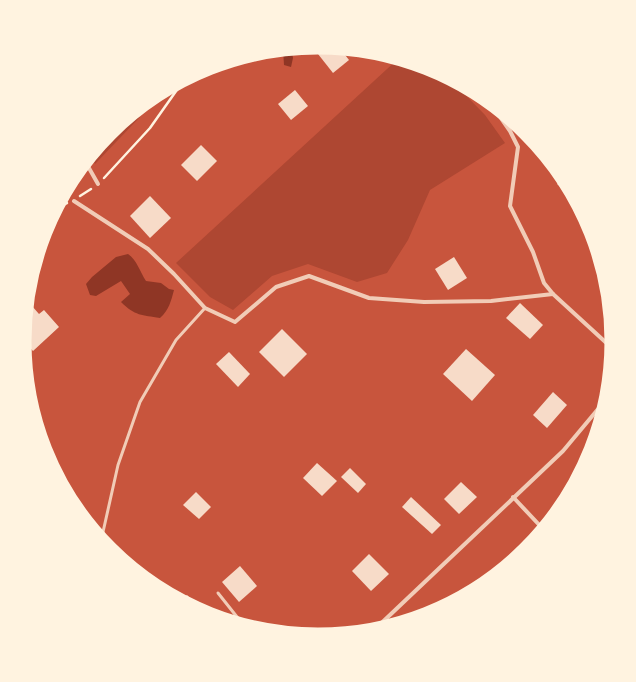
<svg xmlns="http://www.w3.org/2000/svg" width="636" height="682" font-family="Lato,sans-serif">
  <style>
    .green { fill: #ae4732 }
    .water { fill: #8f3625 }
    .building { fill: #f7dbc8 }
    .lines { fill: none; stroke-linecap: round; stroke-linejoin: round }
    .path { stroke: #fff3e0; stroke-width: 2.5 }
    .service { stroke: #f1ccb7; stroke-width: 3 }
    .minor { stroke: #f1ccb7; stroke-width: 4 }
    .rim { fill: none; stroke: #fff3e0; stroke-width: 5 }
  </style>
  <rect width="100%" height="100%" fill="#c8553d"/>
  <g class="green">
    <polygon points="399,58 431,68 447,76 485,115 505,143 430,190 408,240 387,273 357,282 308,264 272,276 233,310 210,297 176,263"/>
    <polygon points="134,111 140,117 95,164 90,155 109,132"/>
  </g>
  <g class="water">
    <polygon points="283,48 291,48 293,58 291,67 284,65"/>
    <path d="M 128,254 C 137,260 140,272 146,281 L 161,283 L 169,289 L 174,290 C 171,301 169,310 160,318 C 142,315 135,316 121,302 L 130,294 L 121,281 L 96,296 L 90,295 L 86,284 L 92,277 L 116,257 Z"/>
  </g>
  <g class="building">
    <polygon points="327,46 339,47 349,60 333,73 318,54"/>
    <polygon points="295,90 308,106 291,120 278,104"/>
    <polygon points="201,145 217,161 197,181 181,165"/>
    <polygon points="564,177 578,202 557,184"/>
    <polygon points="150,196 171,218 150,238 130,216"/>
    <polygon points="454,257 467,278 448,290 435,269"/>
    <polygon points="520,303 543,325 530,339 506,318"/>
    <polygon points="32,306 39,314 44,310 59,327 33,351 22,339 25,313"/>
    <polygon points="282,329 307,354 284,377 259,352"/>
    <polygon points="466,349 495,375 472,401 443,374"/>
    <polygon points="229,352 250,374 238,387 216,364"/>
    <polygon points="553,392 567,405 547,428 533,415"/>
    <polygon points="317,463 337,481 322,496 303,478"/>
    <polygon points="350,468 366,484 358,493 341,477"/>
    <polygon points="461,482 477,497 459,514 444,499"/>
    <polygon points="196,492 211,507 199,519 183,505"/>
    <polygon points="411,497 441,525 432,534 402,507"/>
    <polygon points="369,554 389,574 371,591 352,571"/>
    <polygon points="240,566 257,586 239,602 222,582"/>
    <polygon points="187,595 201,609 199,611 180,601"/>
  </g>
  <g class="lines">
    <g class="path">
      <polyline points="104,178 150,128 186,77"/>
      <polyline points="80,196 91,189"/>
      <polyline points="55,208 67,203"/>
    </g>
    <g class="service">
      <polyline points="101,541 118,465 140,402 176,340 205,308"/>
      <polyline points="218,593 245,627"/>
    </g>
    <g class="minor">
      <polyline points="480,93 494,108 510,131 518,147 510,206 533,252 544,283 553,294 613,349"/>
      <polyline points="85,161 98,184"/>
      <polyline points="74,201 148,249 174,274 205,308 235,322 276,287 309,276 369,298 424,302 491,301 553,294"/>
      <polyline points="513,497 544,530"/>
      <polyline points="372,632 563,451 609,396"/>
    </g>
  </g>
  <path d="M0 0H636V682H0ZM29 341a289 289 0 1 1 578 0a289 289 0 1 1-578 0Z" fill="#fff3e0" fill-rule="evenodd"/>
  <path class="rim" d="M29 341a289 289 0 1 1 578 0a289 289 0 1 1-578 0Z"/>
</svg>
